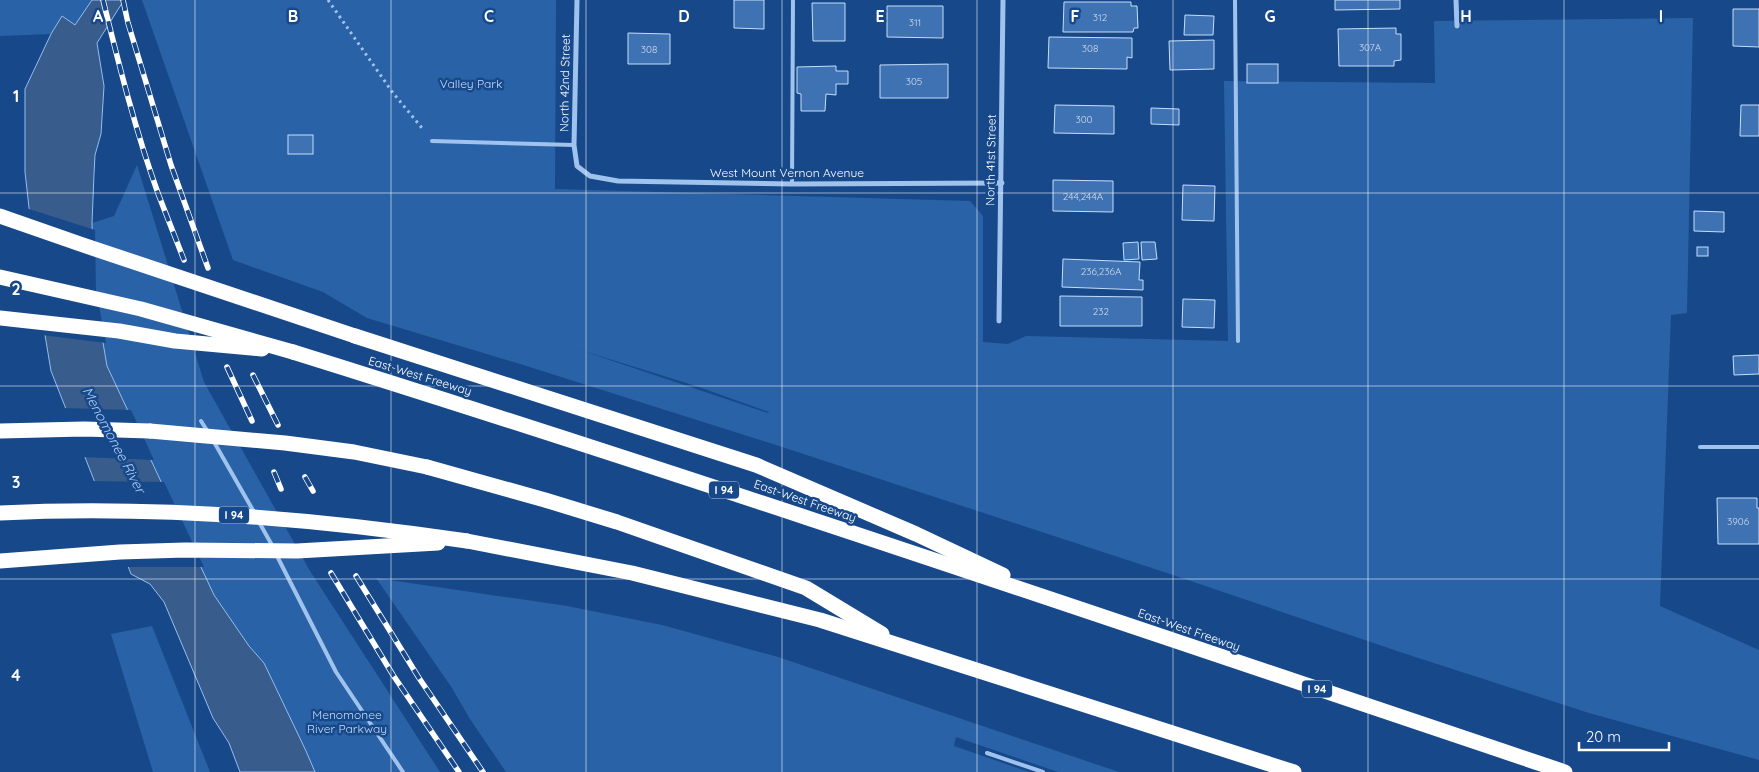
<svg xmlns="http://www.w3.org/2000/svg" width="1759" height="772" font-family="Quicksand,sans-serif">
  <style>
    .green { fill: #2a62a8; fill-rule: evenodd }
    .water { fill: #385c8c; stroke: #92bef1 }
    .pier { fill: #17498a }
    .building { fill: #3f72b2; stroke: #c5ddfa }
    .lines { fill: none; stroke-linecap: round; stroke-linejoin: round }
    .path { stroke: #a0c3ee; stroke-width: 3; stroke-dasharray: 2.5 4; stroke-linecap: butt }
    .service { stroke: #a0c3ee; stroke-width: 4 }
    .minor { stroke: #a0c3ee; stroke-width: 5 }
    .motorway { stroke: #fff; stroke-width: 15 }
    .rail-casing { stroke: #fff; stroke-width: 5.5 }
    .rail { stroke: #17498a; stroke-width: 4; stroke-dasharray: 11; stroke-linecap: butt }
    .motorway-bridge { stroke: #fff; stroke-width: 15 }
    .grid { fill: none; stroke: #fff; stroke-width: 1; stroke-opacity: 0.55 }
    .labels { text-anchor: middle; stroke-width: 5; stroke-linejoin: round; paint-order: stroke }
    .number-label { font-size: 10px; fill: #cfdcec }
    .shield { fill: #17498a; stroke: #b9c8dc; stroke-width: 1 }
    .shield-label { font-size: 11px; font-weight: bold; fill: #fff }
    .street-label { font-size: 12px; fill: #fff; stroke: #17498a }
    .park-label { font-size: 12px; fill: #c5ddfa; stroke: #17498a }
    .water-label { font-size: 14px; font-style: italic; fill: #abcdf6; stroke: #17498a }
    .grid-label { font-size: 16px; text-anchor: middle; font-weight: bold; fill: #fff; stroke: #17498a; stroke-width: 5; stroke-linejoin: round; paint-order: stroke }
  </style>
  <rect width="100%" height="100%" fill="#17498a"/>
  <g class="green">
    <polygon points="0,0 92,0 75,25 62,16 51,34 0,36"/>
    <path d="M 142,0 L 556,0 L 555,189 L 970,201 L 983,216 L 983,342 L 1008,344 L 1026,336 L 1228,341 L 1224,81 L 1435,83 L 1434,21 L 1693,18 L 1687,313 L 1671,315 L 1660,606 L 1759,650 L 1759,760 L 1589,713 L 1403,653 L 1170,574 L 773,444 L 517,363 L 367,318 L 323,292 L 233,260 ZM 577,349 L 696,386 L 769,412 L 768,413 Z"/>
    <polygon points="137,165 204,382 310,571 440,772 315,772 306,751 264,663 249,646 214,595 107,366 94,290 92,223 114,216"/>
    <polygon points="376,578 567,606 662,625 778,657 1119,772 1058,772 956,737 954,746 1029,772 506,772 470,719 452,688"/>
    <polygon points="152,626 210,772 153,772 111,634"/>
  </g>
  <polygon class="water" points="92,0 124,0 97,43 104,86 101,134 95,155 94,174 92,223 94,290 107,366 214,595 249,646 264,663 306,751 315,772 240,772 229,743 213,718 164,602 150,584 131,574 51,371 40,305 25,172 25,89 51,34 62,16 75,25"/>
  <g class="pier">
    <polygon points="26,208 95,230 96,290 106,343 42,335 37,306"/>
    <polygon points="63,408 131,410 154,460 82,457"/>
    <polygon points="92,481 164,482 204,567 126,567"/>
  </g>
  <g class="building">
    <polygon points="734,0 764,0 764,29 734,28"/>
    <polygon points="1335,0 1400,0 1400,9 1335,10"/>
    <polygon points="1064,2 1131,2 1131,6 1137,6 1138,28 1134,28 1133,32 1063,32"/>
    <polygon points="812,3 845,3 845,41 813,41"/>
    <polygon points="887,6 943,6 943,38 887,37"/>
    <polygon points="1733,9 1759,9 1759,47 1733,46"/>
    <polygon points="1185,15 1214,16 1213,35 1184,35"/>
    <polygon points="1396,28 1396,34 1401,34 1401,60 1394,61 1394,66 1339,66 1338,29"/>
    <polygon points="628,33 670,34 670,64 628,64"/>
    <polygon points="1049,37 1132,38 1132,58 1127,57 1127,69 1048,68"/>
    <polygon points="1214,40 1214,69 1170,70 1169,41"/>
    <polygon points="948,64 948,98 880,98 880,65"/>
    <rect x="1247" y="64" width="31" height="19"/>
    <polygon points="836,66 836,71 848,71 848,84 836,84 836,95 826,94 825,111 801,111 801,94 797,93 797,67"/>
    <polygon points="1055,105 1114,106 1114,134 1054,133"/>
    <polygon points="1741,105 1759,105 1759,136 1740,136"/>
    <polygon points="1151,108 1179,109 1179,125 1151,124"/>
    <rect x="288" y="135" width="25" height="19"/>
    <polygon points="1053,180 1113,181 1113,212 1053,211"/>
    <polygon points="1183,185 1215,186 1214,221 1182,220"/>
    <polygon points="1694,211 1724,212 1724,232 1694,231"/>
    <polygon points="1138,242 1139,259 1124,260 1123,243"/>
    <polygon points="1141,242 1155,242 1157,259 1142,260"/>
    <rect x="1697" y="247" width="11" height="9"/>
    <polygon points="1063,259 1140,262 1139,280 1143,280 1143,290 1062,287"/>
    <polygon points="1060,296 1142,297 1142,326 1060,326"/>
    <polygon points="1183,299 1215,300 1214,328 1182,327"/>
    <polygon points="1759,355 1759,374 1734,375 1733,356"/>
    <polygon points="1717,498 1757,498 1757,508 1759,508 1759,544 1718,544"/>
  </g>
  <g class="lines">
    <polyline class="path" points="328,0 393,93 422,128"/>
    <g class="service">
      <polyline points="1235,0 1238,341"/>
      <polyline points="432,141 574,145"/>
      <polyline points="792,184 793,0"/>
      <polyline points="201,421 208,432"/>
      <polyline points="214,442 254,512"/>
      <polyline points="1700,447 1759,447"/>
      <polyline points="259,522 273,547"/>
      <polyline points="277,556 336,672 403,772"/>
      <polyline points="987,753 1043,772"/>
    </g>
    <g class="minor">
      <polyline points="577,0 574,145 577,166 590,176 618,181 792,184 1002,183"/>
      <polyline points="1456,0 1457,26"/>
      <polyline points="999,321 1003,0"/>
    </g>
    <g class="motorway">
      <polyline points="355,336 756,465 916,534 1003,575"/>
      <path d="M 293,352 C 719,485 1142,630 1565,772"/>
      <polyline points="0,431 84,429 150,431"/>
      <polyline points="427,467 545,500 617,522 806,588 882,634"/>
      <polyline points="467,541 632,573 820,620 1294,772"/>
    </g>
    <g class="rail-casing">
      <g id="rail">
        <path d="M 103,0 C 119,65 136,133 159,196 C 167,217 176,239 184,260"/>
        <polyline points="123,0 128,23 171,165 208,268"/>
        <polyline points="227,367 252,421"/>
        <polyline points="253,375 278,425"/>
        <polyline points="274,472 281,489"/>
        <polyline points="305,477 313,491"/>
        <polyline points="331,573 393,675 459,772"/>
        <polyline points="356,576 419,678 483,772"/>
      </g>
    </g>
    <use href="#rail" class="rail"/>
    <g class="motorway-bridge">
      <polyline points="0,216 83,245 355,336"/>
      <polyline points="0,277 141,309 293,352"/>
      <polyline points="0,318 119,331 175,341 262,349"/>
      <polyline points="150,431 285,443 354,452 427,467"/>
      <path d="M 0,513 C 156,505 312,518 467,541"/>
      <polyline points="0,561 120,552 185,550 297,551 438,543"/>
    </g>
  </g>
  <path class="grid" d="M 195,0 L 195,772M 391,0 L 391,772M 586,0 L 586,772M 782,0 L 782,772M 977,0 L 977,772M 1173,0 L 1173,772M 1368,0 L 1368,772M 1564,0 L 1564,772M 0,193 L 1759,193M 0,386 L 1759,386M 0,579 L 1759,579"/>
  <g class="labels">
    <g class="number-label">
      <text x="1100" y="21">312</text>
      <text x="915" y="26">311</text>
      <text x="1370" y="51">307A</text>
      <text x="1090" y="52">308</text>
      <text x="649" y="53">308</text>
      <text x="914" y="85">305</text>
      <text x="1084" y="123">300</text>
      <text x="1083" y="200">244,244A</text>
      <text x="1101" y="275">236,236A</text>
      <text x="1101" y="315">232</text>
      <text x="1738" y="525">3906</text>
    </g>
    <g class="shield">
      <rect x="709" y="481.5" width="30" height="17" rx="4"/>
      <rect x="219" y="506.5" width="30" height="17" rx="4"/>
      <rect x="1302" y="680.5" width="30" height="17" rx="4"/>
    </g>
    <g class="shield-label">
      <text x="724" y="494">I 94</text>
      <text x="234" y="519">I 94</text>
      <text x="1317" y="693">I 94</text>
    </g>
    <g class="street-label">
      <text transform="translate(565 83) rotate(-89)" y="4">North 42nd Street</text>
      <text transform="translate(991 160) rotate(-89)" y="4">North 41st Street</text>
      <text x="787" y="177">West Mount Vernon Avenue</text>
      <text transform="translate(420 376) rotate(17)" y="4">East-West Freeway</text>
      <text transform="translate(805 501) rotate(19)" y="4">East-West Freeway</text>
      <text transform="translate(1189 630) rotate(19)" y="4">East-West Freeway</text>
    </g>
    <g class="park-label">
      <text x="471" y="88">Valley Park</text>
      <text x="347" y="719">Menomonee<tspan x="347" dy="14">River Parkway</tspan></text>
    </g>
    <g class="water-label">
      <text transform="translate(114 440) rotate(62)" y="5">Menomonee River</text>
    </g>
  </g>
  <g class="grid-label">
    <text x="98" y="22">A</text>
    <text x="293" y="22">B</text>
    <text x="489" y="22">C</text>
    <text x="684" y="22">D</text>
    <text x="880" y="22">E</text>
    <text x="1075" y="22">F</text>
    <text x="1270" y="22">G</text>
    <text x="1466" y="22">H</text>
    <text x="1661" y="22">I</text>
    <text x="16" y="102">1</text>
    <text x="16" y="295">2</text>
    <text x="16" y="488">3</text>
    <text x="16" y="681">4</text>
  </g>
  <path d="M1579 742v8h90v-8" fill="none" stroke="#ffffff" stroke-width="2.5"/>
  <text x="1586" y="742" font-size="15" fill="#ffffff" stroke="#17498a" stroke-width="4" paint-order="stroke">20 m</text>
</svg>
